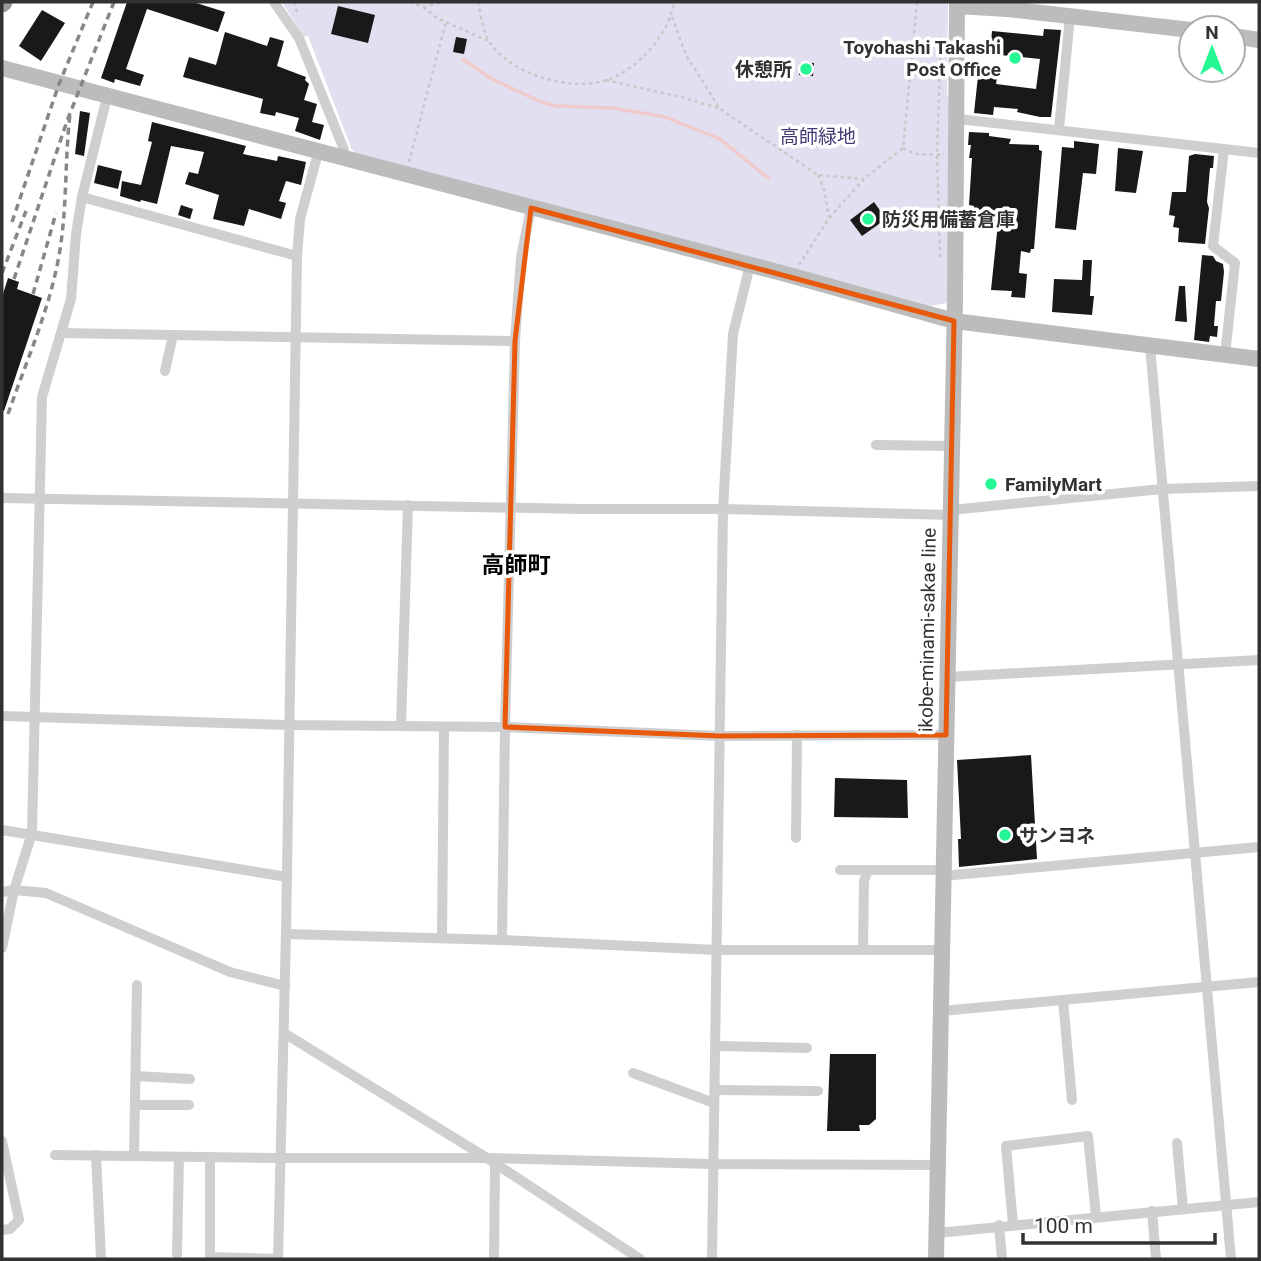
<svg xmlns="http://www.w3.org/2000/svg" width="1261" height="1261" font-family="Roboto,'Noto Sans JP',sans-serif">
  <style>
    .green { fill: #e1dff0 }
    .lines { fill: none; stroke-linecap: round; stroke-linejoin: round }
    .stream { stroke: #f1cacb; stroke-width: 3.5 }
    .building { fill: #191919 }
    .path { stroke: #c9c9c9; stroke-width: 2.5; stroke-dasharray: 3.5 3.5; stroke-linecap: butt }
    .street { stroke: #cfcfcf; stroke-width: 10 }
    .secondary { stroke: #bcbcbc; stroke-width: 16 }
    .highway { stroke: #999; stroke-width: 19 }
    .rail { stroke: #878787; stroke-width: 3.5; stroke-dasharray: 7 5; stroke-linecap: butt }
    .marked { fill: none; stroke: #e8590c; stroke-width: 5; stroke-linejoin: round }
    .poi-dot { fill: #26f795; stroke: #fff; stroke-width: 2.5 }
    .labels { text-anchor: middle; stroke-width: 7; stroke-linejoin: round; paint-order: stroke }
    .poi-label { font-size: 19px; font-weight: bold; fill: #323232; stroke: #fff; text-anchor: start }
    .park-label { font-size: 19px; fill: #423a73; stroke: #fff }
    .street-label { font-size: 19px; fill: #323232; stroke: #fff }
    .quarter-label { font-size: 23px; font-weight: bold; fill: #000; stroke: #fff }
  </style>
  <rect width="100%" height="100%" fill="#fff"/>
  <polygon class="green" points="282,2 948,2 947,92 951,119 948,303 930,306 790,267 358,155 352,150 308,36 304,37"/>
  <g class="lines">
    <polyline class="stream" points="463,59 490,78 541,102 557,106 613,108 665,117 720,139 768,178"/>
  </g>
  <g class="building">
    <polygon points="127,2 193,2 225,12 218,32 147,9 126,69 144,75 140,86 115,79 114,83 101,78"/>
    <polygon points="338,6 375,15 368,43 331,34"/>
    <polygon points="42,10 65,23 41,61 19,46"/>
    <polygon points="1044,29 1061,30 1051,117 1040,117 1017,112 1018,109 994,107 993,115 974,113 978,76 997,78 996,84 1036,89 1040,59 990,54 992,31 1043,36"/>
    <polygon points="225,32 267,46 270,37 284,41 277,66 306,77 305,80 309,84 304,100 317,104 312,122 324,125 320,140 295,131 299,118 276,112 275,116 260,113 263,99 183,77 189,57 216,65"/>
    <polygon points="456,37 467,39 464,54 453,52"/>
    <polygon points="800,63 814,63 813,76 799,75"/>
    <polygon points="80,111 90,113 84,156 75,154"/>
    <polygon points="152,122 246,146 243,154 277,161 278,156 306,162 301,185 286,181 279,201 286,203 281,219 249,209 244,226 213,219 219,195 185,184 189,172 198,174 204,152 171,146 157,204 141,200 140,202 120,196 122,181 141,185 152,142 148,141"/>
    <polygon points="969,132 989,133 989,136 1011,139 1009,144 1039,145 1039,150 1042,151 1034,249 1031,249 1030,253 1021,251 1019,273 1027,274 1025,298 1011,297 1012,291 991,290 998,223 972,220 974,206 969,205 972,158 969,158 971,145 968,145"/>
    <polygon points="1074,141 1099,144 1096,174 1083,173 1076,230 1055,228 1062,147 1074,148"/>
    <polygon points="1118,148 1143,151 1136,193 1115,191"/>
    <polygon points="1195,154 1214,156 1213,168 1210,168 1207,202 1209,208 1205,244 1178,242 1179,228 1173,227 1175,216 1169,215 1172,192 1186,192 1189,156"/>
    <polygon points="98,165 122,171 118,189 94,183"/>
    <polygon points="874,202 886,219 862,236 850,220"/>
    <polygon points="181,205 193,209 190,219 178,215"/>
    <polygon points="1202,255 1213,256 1216,261 1223,264 1224,272 1221,301 1216,301 1214,326 1218,326 1217,337 1210,336 1209,342 1194,340"/>
    <polygon points="1083,260 1092,260 1090,296 1094,296 1092,315 1052,312 1054,279 1082,280"/>
    <polygon points="8,278 19,282 17,289 42,298 4,411 2,411 2,297"/>
    <polygon points="1179,286 1185,286 1187,322 1175,321"/>
    <polygon points="1031,755 1037,859 959,867 958,839 961,839 957,760"/>
    <polygon points="835,778 907,780 908,818 834,817"/>
    <polygon points="830,1054 876,1054 876,1119 869,1125 859,1125 860,1131 827,1131"/>
  </g>
  <g class="lines">
    <g class="path">
      <polyline points="294,2 298,15"/>
      <polyline points="410,2 423,7 442,2"/>
      <path d="M 478,2 C 481,14 483,33 490,43 C 513,75 570,92 607,80 C 639,69 669,34 674,2"/>
      <polyline points="423,7 437,18 488,41"/>
      <polyline points="672,17 686,55 720,109 818,175 864,179"/>
      <polyline points="606,80 681,97 718,108"/>
      <polyline points="903,148 915,154 944,155"/>
      <polyline points="409,162 446,22"/>
      <polyline points="818,175 824,189 829,218"/>
      <polyline points="940,257 937,155 941,33"/>
      <polyline points="799,265 829,218 864,179 903,148 917,2"/>
    </g>
    <g class="street">
      <polyline points="274,2 299,38 343,147 346,159"/>
      <polyline points="958,119 1259,153"/>
      <polyline points="1059,129 1070,17"/>
      <polyline points="1224,149 1213,246 1235,263 1225,355"/>
      <polyline points="82,197 297,256"/>
      <polyline points="62,333 515,341"/>
      <polyline points="1150,346 1231,1259"/>
      <polyline points="165,371 173,335"/>
      <polyline points="876,445 952,446"/>
      <polyline points="2,498 581,509 723,509 951,515"/>
      <polyline points="951,510 1162,489 1259,486"/>
      <polyline points="947,677 1259,660"/>
      <polyline points="2,716 288,725 505,727 720,736 946,735"/>
      <polyline points="401,726 408,505"/>
      <polyline points="2,830 287,877"/>
      <polyline points="796,838 797,735"/>
      <polyline points="840,870 943,870"/>
      <polyline points="943,876 1259,847"/>
      <polyline points="2,892 14,890 46,893 230,972 285,986"/>
      <polyline points="286,934 502,940 717,950 942,950"/>
      <polyline points="442,938 444,727"/>
      <polyline points="502,940 505,727 515,341 521,257 531,208"/>
      <polyline points="2,948 14,890 32,833 42,397 71,299 76,234 82,197 107,97"/>
      <polyline points="863,950 864,881 868,870"/>
      <polyline points="1063,1000 1072,1100"/>
      <polyline points="941,1011 1259,982"/>
      <polyline points="284,1033 487,1158 640,1259"/>
      <polyline points="715,1046 807,1048"/>
      <polyline points="633,1073 714,1103"/>
      <polyline points="136,1076 190,1079"/>
      <polyline points="715,1090 818,1091"/>
      <polyline points="135,1105 189,1105"/>
      <polyline points="2,1141 19,1220 10,1229 2,1230"/>
      <polyline points="1177,1143 1183,1209"/>
      <polyline points="55,1155 279,1158 487,1158 713,1164 939,1165"/>
      <polyline points="96,1155 101,1259"/>
      <polyline points="134,1156 137,985"/>
      <polyline points="210,1157 210,1257 278,1259"/>
      <polyline points="1152,1211 1156,1259"/>
      <polyline points="1013,1224 1006,1146 1088,1136 1096,1216"/>
      <polyline points="999,1225 1002,1259"/>
      <polyline points="937,1233 1259,1202"/>
      <polyline points="177,1254 179,1157"/>
      <polyline points="278,1259 286,934 297,256 300,219 318,153"/>
      <polyline points="494,1259 495,1164"/>
      <polyline points="712,1259 723,509 733,334 750,265"/>
    </g>
    <g class="secondary">
      <polyline points="957,6 1007,9 1191,30"/>
      <polyline points="1233,36 1259,40"/>
      <polyline points="2,68 793,276 954,321 1259,359"/>
      <polyline points="936,1259 955,301 957,2"/>
    </g>
    <polyline class="highway" points="2,3 3,2"/>
    <g class="rail">
      <polyline points="12,222 59,84 93,2"/>
      <polyline points="2,273 26,211"/>
      <polyline points="14,279 67,121 114,2"/>
      <polyline points="33,294 56,213"/>
      <path d="M 8,414 C 27,359 53,302 61,243 C 67,200 65,157 70,114"/>
    </g>
  </g>
  <path class="marked" d="M 531,208 L 954,321 L 946,735 L 720,736 L 505,727 L 515,341 Z"/>
  <g class="poi-dot">
    <circle cx="1015" cy="58" r="7"/>
    <circle cx="806" cy="69" r="7"/>
    <circle cx="868" cy="219" r="7"/>
    <circle cx="991" cy="484" r="7"/>
    <circle cx="1005" cy="835" r="7"/>
  </g>
  <g class="labels">
    <g class="poi-label">
      <text x="1001" y="54" text-anchor="end">Toyohashi Takashi<tspan x="1001" dy="22">Post Office</tspan></text>
      <text x="792" y="76" text-anchor="end">休憩所</text>
      <text x="882" y="226">防災用備蓄倉庫</text>
      <text x="1005" y="491">FamilyMart</text>
      <text x="1019" y="842">サンヨネ</text>
    </g>
    <g class="park-label">
      <text x="818" y="143">高師緑地</text>
    </g>
    <g class="street-label">
      <text transform="translate(927 630) rotate(-89)" y="7">ikobe-minami-sakae line</text>
    </g>
    <g class="quarter-label">
      <text x="516" y="573">高師町</text>
    </g>
  </g>
  <rect width="1261" height="1261" fill="none" stroke="#323232" stroke-width="7"/>
  <g transform="translate(1212 49)"><circle r="33" fill="#ffffff" stroke="#adadad" stroke-width="2"/>
  <path d="M0-5L12 26L0 18L-12 26Z" fill="#26f795"/>
  <text y="-10" font-size="19" font-weight="bold" text-anchor="middle" fill="#323232">N</text>
  </g>
  <path d="M1023 1233v10h192v-10" fill="none" stroke="#323232" stroke-width="3.5"/>
  <text x="1034" y="1233" font-size="21" fill="#323232" stroke="#ffffff" stroke-width="5" paint-order="stroke">100 m</text>
</svg>
